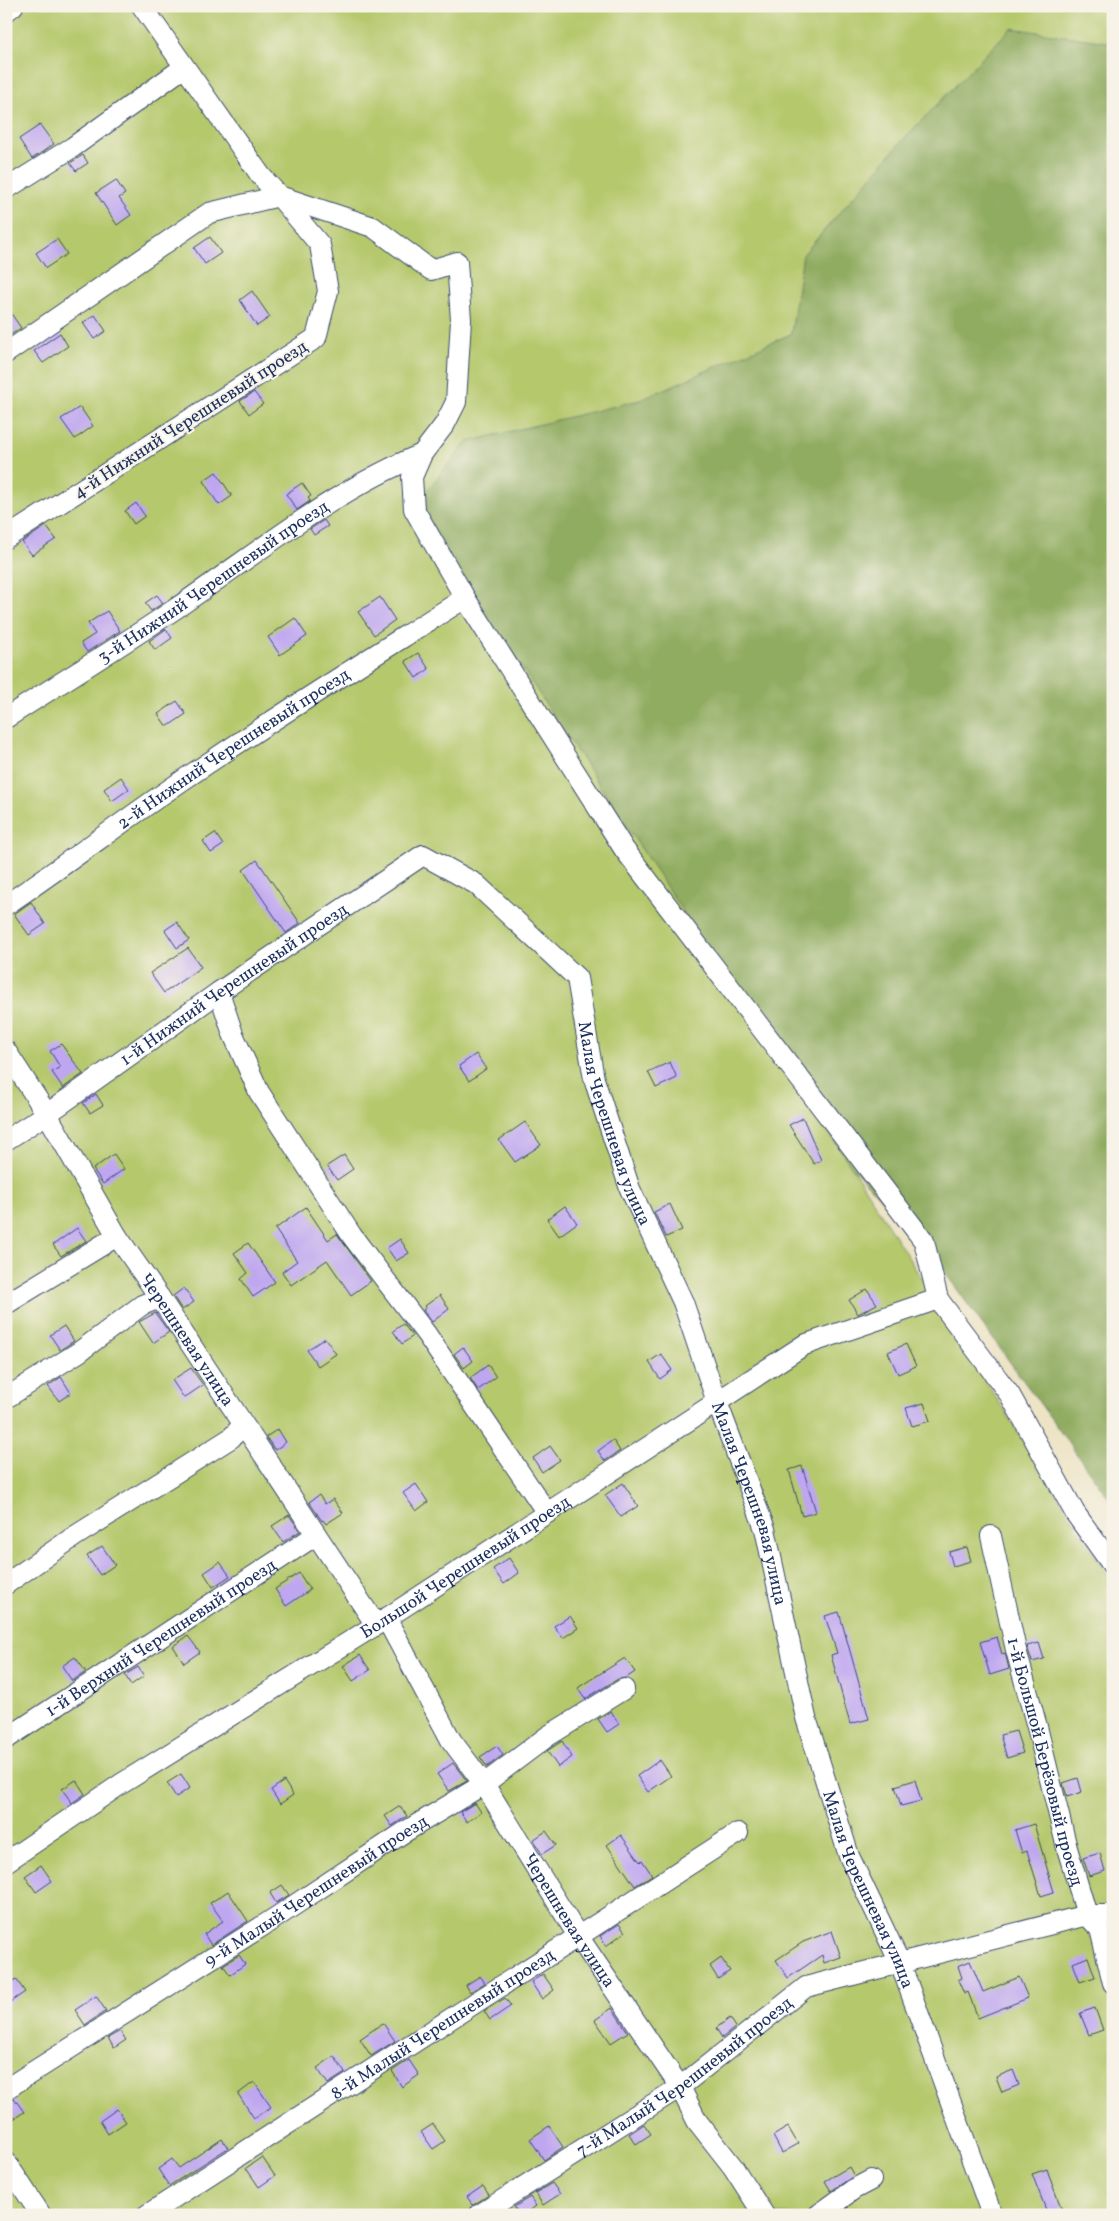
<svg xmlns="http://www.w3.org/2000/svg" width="1119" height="2221" font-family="Vollkorn,serif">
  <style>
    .green { fill: #b5c86c; stroke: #687c65 }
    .forest { fill: #90ac60; stroke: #566e5f }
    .building { fill: #bea6f0 }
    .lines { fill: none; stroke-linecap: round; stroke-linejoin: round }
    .minor-casing { stroke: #3a4a6d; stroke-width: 22 }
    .minor { stroke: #fff; stroke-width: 20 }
    .labels { text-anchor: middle; stroke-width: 4; stroke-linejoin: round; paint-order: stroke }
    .street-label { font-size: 18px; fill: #1b2f5e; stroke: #f7f3e8 }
  </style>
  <rect width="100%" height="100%" fill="#f7f3e8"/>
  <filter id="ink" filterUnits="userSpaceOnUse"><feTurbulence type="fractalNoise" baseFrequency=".02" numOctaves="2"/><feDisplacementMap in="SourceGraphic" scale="10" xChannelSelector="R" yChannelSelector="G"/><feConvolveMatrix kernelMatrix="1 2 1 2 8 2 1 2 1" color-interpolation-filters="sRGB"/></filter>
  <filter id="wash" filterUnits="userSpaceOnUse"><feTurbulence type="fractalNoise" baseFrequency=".0096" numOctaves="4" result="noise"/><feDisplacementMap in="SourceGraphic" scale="20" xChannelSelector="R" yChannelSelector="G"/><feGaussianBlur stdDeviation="1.12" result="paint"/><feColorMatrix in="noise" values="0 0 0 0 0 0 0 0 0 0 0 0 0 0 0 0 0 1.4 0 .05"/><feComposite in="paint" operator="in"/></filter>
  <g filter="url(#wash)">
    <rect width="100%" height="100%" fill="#ede3c5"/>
    <polygon class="green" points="6,6 1113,6 1113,43 1011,29 901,142 803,255 791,334 640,400 467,442 462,577 851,1166 1113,1584 1113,2215 6,2215"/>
    <polygon class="forest" points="1011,28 1113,43 1113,1504 935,1259 851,1166 462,577 418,501 467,442 640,400 791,334 803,255 901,142"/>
    <g id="blocks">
      <g class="building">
        <polygon points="40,125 54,144 32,159 19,139"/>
        <polygon points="83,155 88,163 76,171 70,163"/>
        <polygon points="116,180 125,194 119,198 131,215 117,225 96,193"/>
        <polygon points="210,237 221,253 205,264 194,248"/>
        <polygon points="57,239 67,254 46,268 36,253"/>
        <polygon points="252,291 270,317 257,326 240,300"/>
        <polygon points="6,306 21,328 6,338"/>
        <polygon points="95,315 106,331 94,339 83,323"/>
        <polygon points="60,333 68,346 43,363 34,351"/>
        <polygon points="254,392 263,404 249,414 240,401"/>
        <polygon points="80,407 93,426 75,439 61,419"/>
        <polygon points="216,472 232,496 219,505 203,481"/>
        <polygon points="302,483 311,496 308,498 310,501 297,510 286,494"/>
        <polygon points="136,503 145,516 134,524 125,511"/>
        <polygon points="324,520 328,526 314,535 310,529"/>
        <polygon points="46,526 56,539 32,555 22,542"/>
        <polygon points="157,595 163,603 151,611 145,603"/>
        <polygon points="380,597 395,620 374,635 358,612"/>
        <polygon points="107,611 120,631 87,652 81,643 95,634 88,623"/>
        <polygon points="295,618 307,636 280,655 268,637"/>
        <polygon points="166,629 172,638 155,650 149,641"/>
        <polygon points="418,653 429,669 416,678 405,661"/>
        <polygon points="177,701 186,714 167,727 158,714"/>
        <polygon points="121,777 129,789 112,801 104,789"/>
        <polygon points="215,833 223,845 211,853 203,841"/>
        <polygon points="257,860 300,923 286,933 243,870"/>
        <polygon points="31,902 45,924 29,935 14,914"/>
        <polygon points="177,922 189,940 177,948 165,930"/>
        <polygon points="188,948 201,967 164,993 150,973"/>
        <polygon points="61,1044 83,1074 63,1088 52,1072 60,1067 50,1051"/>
        <polygon points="476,1054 486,1069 469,1081 459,1066"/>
        <polygon points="670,1062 677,1078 656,1088 648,1072"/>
        <polygon points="96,1094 103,1105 90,1113 83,1103"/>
        <polygon points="803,1118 821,1160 814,1164 789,1125"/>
        <polygon points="525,1122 541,1145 515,1162 499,1140"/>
        <polygon points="114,1154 124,1169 103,1184 93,1169"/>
        <polygon points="344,1155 353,1169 337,1180 327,1166"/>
        <polygon points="670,1204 682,1230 666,1237 654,1212"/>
        <polygon points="565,1206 577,1223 559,1236 547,1219"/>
        <polygon points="306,1207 328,1240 337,1234 371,1281 351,1295 327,1260 291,1285 282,1272 297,1261 275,1229"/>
        <polygon points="77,1228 86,1241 61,1256 53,1245"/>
        <polygon points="400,1239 409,1253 396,1261 387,1248"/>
        <polygon points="248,1243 275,1282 253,1297 241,1279 248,1273 234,1253"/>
        <polygon points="184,1288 194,1302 182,1310 173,1296"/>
        <polygon points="867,1289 877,1304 858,1314 849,1300"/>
        <polygon points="440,1295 449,1309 432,1322 423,1310 426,1308 425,1306"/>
        <polygon points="155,1313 169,1332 153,1343 139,1322"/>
        <polygon points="403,1324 413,1336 402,1344 393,1331"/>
        <polygon points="64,1326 74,1341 60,1350 50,1335"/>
        <polygon points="325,1338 336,1354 318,1366 307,1350"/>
        <polygon points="906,1344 916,1366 898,1374 888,1352"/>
        <polygon points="463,1347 473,1361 464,1368 454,1354"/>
        <polygon points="661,1354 672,1370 660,1379 649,1362"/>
        <polygon points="488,1365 496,1377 478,1390 470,1378"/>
        <polygon points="191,1368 203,1385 184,1398 172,1380"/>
        <polygon points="61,1377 71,1393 59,1401 48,1386"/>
        <polygon points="924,1403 930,1421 912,1426 906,1408"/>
        <polygon points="278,1429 286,1442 275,1450 266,1437"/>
        <polygon points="613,1440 620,1451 605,1461 598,1451"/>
        <polygon points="550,1446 560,1460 542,1472 533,1458"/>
        <polygon points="802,1466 816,1512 802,1516 789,1470"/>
        <polygon points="623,1483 638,1506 621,1517 605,1495"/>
        <polygon points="416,1484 428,1502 416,1511 403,1493"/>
        <polygon points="319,1495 325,1504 333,1499 343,1513 326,1524 323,1520 322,1521 309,1502"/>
        <polygon points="289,1515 300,1531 283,1542 272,1526"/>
        <polygon points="102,1546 115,1565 100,1575 87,1556"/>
        <polygon points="967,1547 971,1561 953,1566 949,1552"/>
        <polygon points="509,1558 519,1573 504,1584 493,1569"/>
        <polygon points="220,1562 230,1576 213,1587 204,1573"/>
        <polygon points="299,1573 310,1590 286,1606 275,1589"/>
        <polygon points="839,1612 869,1719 850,1724 831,1655 837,1653 825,1616"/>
        <polygon points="570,1616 578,1628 563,1638 554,1626"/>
        <polygon points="188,1636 200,1652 184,1663 173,1646"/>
        <polygon points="997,1637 1002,1654 1005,1653 1009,1669 990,1675 980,1642"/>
        <polygon points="1039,1643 1044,1659 1032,1662 1027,1646"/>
        <polygon points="360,1655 370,1670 353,1681 343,1666"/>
        <polygon points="75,1657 86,1672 72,1681 62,1666"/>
        <polygon points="625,1658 635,1672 626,1678 618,1679 585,1699 578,1689 579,1687"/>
        <polygon points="138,1667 144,1676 131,1685 125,1675"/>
        <polygon points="611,1711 619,1724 607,1732 598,1719"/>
        <polygon points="1016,1731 1023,1753 1007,1758 1000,1735"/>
        <polygon points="562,1741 572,1757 558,1767 547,1751"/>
        <polygon points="497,1746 503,1755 487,1767 480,1757"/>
        <polygon points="660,1760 671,1776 648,1792 637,1776"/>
        <polygon points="453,1763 467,1781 449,1791 437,1774"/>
        <polygon points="181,1774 190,1788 176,1797 167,1783"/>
        <polygon points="1078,1778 1082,1792 1067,1797 1063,1783"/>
        <polygon points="76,1780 85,1794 72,1803 62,1789"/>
        <polygon points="915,1780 921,1801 901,1806 895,1786"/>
        <polygon points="284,1781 293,1795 280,1804 271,1790"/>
        <polygon points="475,1803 481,1812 467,1822 460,1812"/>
        <polygon points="400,1806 407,1816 392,1826 385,1816"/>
        <polygon points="1034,1824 1054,1892 1041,1896 1027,1851 1022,1853 1015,1830"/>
        <polygon points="546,1831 556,1845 542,1854 533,1840"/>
        <polygon points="621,1835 640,1862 642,1860 652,1875 635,1886 607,1845"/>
        <polygon points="1100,1853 1105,1871 1089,1876 1083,1858"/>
        <polygon points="41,1865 52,1881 36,1892 25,1876"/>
        <polygon points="282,1885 289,1895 276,1903 270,1893"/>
        <polygon points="228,1891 248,1921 211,1945 204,1934 223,1921 210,1903"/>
        <polygon points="619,1924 625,1932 606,1946 600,1936"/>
        <polygon points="832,1931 841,1957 824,1963 822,1955 788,1978 776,1960 803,1942"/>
        <polygon points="239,1955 245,1964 230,1975 223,1965"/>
        <polygon points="1088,1957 1095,1977 1080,1982 1073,1963"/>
        <polygon points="721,1958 730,1971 718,1979 710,1966"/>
        <polygon points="970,1961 983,1992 1019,1977 1028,1998 978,2018 968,1992 964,1994 958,1980 962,1978 958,1966"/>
        <polygon points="543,1974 554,1990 542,1999 531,1982"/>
        <polygon points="480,1976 485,1983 470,1992 466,1985"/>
        <polygon points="16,1979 25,1992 6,2005 6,1986"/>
        <polygon points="96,1996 106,2011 85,2025 75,2010"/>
        <polygon points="505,1998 511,2006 490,2020 484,2011"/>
        <polygon points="612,2008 628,2032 611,2043 595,2020"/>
        <polygon points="1095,2008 1103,2030 1089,2035 1080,2013"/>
        <polygon points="730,2018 736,2027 722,2038 716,2028"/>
        <polygon points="383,2023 395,2041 371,2056 360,2039"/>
        <polygon points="120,2031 126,2040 114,2048 108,2038"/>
        <polygon points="334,2056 345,2073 328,2084 317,2068"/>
        <polygon points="409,2060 419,2075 402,2087 392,2071"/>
        <polygon points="1013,2070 1019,2085 1002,2092 996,2077"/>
        <polygon points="254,2082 271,2107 254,2118 238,2094"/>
        <polygon points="14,2098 24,2112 6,2124 6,2101"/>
        <polygon points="117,2109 126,2122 108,2134 100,2121"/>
        <polygon points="433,2124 445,2141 433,2149 421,2132"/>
        <polygon points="644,2124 651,2134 636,2144 629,2134"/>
        <polygon points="549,2126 563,2147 544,2160 530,2139"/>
        <polygon points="788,2127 798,2144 782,2153 773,2136"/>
        <polygon points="222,2139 228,2148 169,2186 158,2169 172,2159 179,2168"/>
        <polygon points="262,2157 275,2176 259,2187 246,2168"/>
        <polygon points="849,2167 854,2176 831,2191 825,2181"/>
        <polygon points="1047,2169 1052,2184 1064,2215 1048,2215 1032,2174"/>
        <polygon points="552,2183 560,2194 543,2205 535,2193"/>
        <polygon points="483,2186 489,2195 473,2205 467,2197"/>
        <polygon points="530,2197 536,2206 523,2215 520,2215 514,2207"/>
      </g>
    </g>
  </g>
  <g filter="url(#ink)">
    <use href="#blocks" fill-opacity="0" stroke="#3a4a6d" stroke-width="1"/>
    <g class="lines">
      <g class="minor-casing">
        <g id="minor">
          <polyline points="142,6 261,176 279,196 373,227 431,270 457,262 461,320 456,402 445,424 422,454 412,477 414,509 465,598 624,849 924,1241 938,1299 1010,1395 1075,1513 1113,1566"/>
          <polyline points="6,11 13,6"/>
          <polyline points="6,189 73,147 183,68"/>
          <polyline points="6,353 209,213 279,196 320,245 328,291 316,338 6,538"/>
          <path id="s1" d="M 6,718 C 61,682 118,648 172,611 C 254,556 330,492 422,454"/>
          <path id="s2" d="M 6,905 C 62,867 115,827 170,789 C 267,722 366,661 465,598"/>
          <polyline points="219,992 233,1034 259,1092 352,1236 427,1335 547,1513"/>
          <path id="s3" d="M 6,1051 L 47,1114 L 117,1236 L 160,1298 L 376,1625"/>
          <path id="s4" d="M 6,1140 L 47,1114 L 219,992 L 423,855 L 476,884 L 577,978 L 594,1079 L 630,1189 L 683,1302 L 717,1402 L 765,1529 L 806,1718 L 849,1856 L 900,1963 L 992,2215"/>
          <polyline points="6,1304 117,1236"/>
          <polyline points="6,1398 79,1352 142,1305 160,1298"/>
          <path id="s5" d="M 991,1536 L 1016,1650 L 1037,1727 L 1067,1848 L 1087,1915 L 1100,1929 L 1113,1983"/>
          <polyline points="6,1584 75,1536 231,1438 243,1425"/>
          <path id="s6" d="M 386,1618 L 451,1740 L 484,1784 L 578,1936 L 680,2087 L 697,2121 L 733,2167 L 764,2215"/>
          <path id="s7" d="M 6,1739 L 316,1535"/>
          <path id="s8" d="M 6,1862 L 121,1784 L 376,1625 L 804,1345 L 938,1299"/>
          <path id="s9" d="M 6,2089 L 275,1918 L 403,1833 L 484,1784 L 548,1736 L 624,1689"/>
          <polyline points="6,2162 41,2215"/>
          <path id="s10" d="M 147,2215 L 738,1833"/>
          <path id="s11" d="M 479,2215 L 680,2087 L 806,1987 L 1087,1915 L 1113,1915"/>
          <polyline points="818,2215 854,2189 871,2180"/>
        </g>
      </g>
      <use href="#minor" class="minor"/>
    </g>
  </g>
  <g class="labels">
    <g class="street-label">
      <text transform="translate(190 419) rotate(-33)" y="6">4-й Нижний Черешневый проезд</text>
      <text dy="6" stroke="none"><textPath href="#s1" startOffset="248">3-й Нижний Черешневый проезд</textPath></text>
      <text dy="6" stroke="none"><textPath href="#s2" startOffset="276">2-й Нижний Черешневый проезд</textPath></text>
      <text dy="6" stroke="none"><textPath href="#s4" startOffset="276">1-й Нижний Черешневый проезд</textPath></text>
      <text dy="6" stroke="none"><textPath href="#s4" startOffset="854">Малая Черешневая улица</textPath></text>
      <text dy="6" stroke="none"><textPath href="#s3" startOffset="341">Черешневая улица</textPath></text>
      <text dy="6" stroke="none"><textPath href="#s4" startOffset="1259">Малая Черешневая улица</textPath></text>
      <text dy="6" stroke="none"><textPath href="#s8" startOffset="546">Большой Черешневый проезд</textPath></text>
      <text dy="6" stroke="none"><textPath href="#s7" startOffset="185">1-й Верхний Черешневый проезд</textPath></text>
      <text dy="6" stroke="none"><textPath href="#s5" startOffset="232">1-й Большой Берёзовый проезд</textPath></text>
      <text dy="6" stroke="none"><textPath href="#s4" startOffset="1664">Малая Черешневая улица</textPath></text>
      <text dy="6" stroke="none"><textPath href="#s9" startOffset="368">9-й Малый Черешневый проезд</textPath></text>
      <text dy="6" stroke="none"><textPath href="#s6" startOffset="354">Черешневая улица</textPath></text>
      <text dy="6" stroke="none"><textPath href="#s10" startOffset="352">8-й Малый Черешневый проезд</textPath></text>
      <text dy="6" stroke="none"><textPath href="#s11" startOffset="248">7-й Малый Черешневый проезд</textPath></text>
    </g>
  </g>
  <rect width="1119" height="2221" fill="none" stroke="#f7f3e8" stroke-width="25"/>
</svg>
